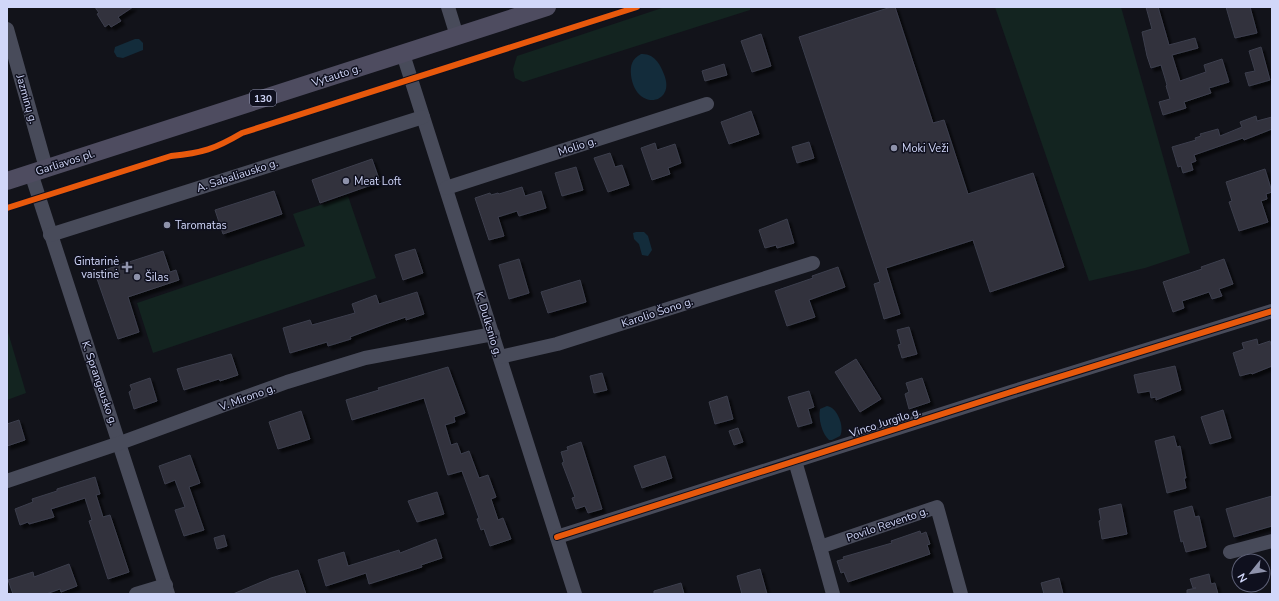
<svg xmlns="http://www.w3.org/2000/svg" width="1279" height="601" font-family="'Nunito Sans',sans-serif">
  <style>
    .green { fill: #132420 }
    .water { fill: #132c3b }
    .building { fill: #30313d; stroke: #3d3f4d; filter: url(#shadow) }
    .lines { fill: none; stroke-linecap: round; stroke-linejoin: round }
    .minor { stroke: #484b5a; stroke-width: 14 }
    .major { stroke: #4e4c60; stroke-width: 18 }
    .cycleway-casing { stroke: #0f101e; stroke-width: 8 }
    .cycleway { stroke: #e8590c; stroke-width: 6 }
    .poi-dot { fill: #8e92ab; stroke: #0f101e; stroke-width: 1.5 }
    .labels { text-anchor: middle; stroke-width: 3; stroke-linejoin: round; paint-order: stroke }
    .shield { fill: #0f101e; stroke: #979bb7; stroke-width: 1 }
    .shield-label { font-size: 10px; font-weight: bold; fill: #d1d7f9 }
    .street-label { font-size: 11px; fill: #d1d7f9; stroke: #0f101e }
    .poi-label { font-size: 11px; fill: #d1d7f9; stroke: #0f101e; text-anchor: start }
  </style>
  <defs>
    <filter id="shadow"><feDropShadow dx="3.5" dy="3.5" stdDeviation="1" flood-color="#0009"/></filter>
  </defs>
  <rect width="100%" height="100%" fill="#12131a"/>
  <g class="green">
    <polygon points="665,7 750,7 750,10 523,82 515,78 513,69 517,56"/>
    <polygon points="995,7 1121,7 1190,253 1145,268 1089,281"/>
    <polygon points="348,196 376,278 153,353 137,303 305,246 293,214"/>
    <polygon points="7,329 26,393 7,400"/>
  </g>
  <g class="water">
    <polygon points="135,39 139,39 143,43 143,50 123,58 117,57 114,52 115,47"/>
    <path d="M 641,54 C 655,53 661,66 665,77 C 674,105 635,111 631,75 C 630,65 632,59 641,54 Z"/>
    <polygon points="636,232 644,232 648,236 652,250 648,256 642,255 639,244 634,239 633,233"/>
    <path d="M 827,406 C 837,407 845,427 840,436 L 832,440 L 829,440 C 822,434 818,418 820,409 Z"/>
  </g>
  <g class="building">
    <polygon points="95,7 133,7 118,17 121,21 111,27 109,24 105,27 97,14 99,13"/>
    <polygon points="891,7 895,7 933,123 944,120 968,194 1033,173 1064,267 990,292 973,240 886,268 900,314 884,319 874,284 880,282 799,37"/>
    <polygon points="1146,7 1158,7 1169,45 1195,38 1198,48 1172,55 1180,81 1206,72 1204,65 1222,59 1229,82 1209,88 1211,93 1184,102 1186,108 1163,115 1159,102 1170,99 1166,86 1167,85 1161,65 1151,68 1147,56 1142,32 1152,29"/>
    <polygon points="1226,7 1250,7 1257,33 1235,38"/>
    <polygon points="761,34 771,66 752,72 741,41"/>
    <polygon points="1261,47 1270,80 1249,86 1245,73 1255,71 1249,51"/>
    <polygon points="724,64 727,75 705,81 702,71"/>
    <polygon points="751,111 759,134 729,144 721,122"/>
    <polygon points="1256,116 1257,121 1272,117 1272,129 1244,140 1243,138 1194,155 1196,161 1191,163 1193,170 1183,173 1181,166 1178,167 1172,147 1196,140 1195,138 1201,136 1200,134 1218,129 1220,136 1242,127 1240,122"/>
    <polygon points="809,142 814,158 797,163 792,147"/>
    <polygon points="655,143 657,150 675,144 681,163 668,168 670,174 652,180 641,148"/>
    <polygon points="610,153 615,167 622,165 629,185 608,192 594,158"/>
    <polygon points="372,159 380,182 320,203 312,180"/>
    <polygon points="576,167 583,190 562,196 555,173"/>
    <polygon points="1265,169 1272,192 1266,194 1267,199 1261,201 1268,222 1239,231 1229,202 1232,201 1226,182"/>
    <polygon points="522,187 525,196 541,191 546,208 519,216 517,211 498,217 504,236 489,240 475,198 490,193 491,195 498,193 499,194"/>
    <polygon points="274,191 282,214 223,234 215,210"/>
    <polygon points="787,219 794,243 777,248 776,245 765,248 759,230"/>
    <polygon points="415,249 423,273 403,280 395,255"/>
    <polygon points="163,251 170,272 176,270 179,280 128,297 139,332 118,339 95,273"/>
    <polygon points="519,259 529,293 509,299 499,265"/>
    <polygon points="1224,259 1233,284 1219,289 1222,296 1212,299 1209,292 1182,301 1184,308 1173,312 1163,282 1202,269 1201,267"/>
    <polygon points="838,267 845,287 809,300 815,317 787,326 775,291 813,278 812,276"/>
    <polygon points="580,280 586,302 548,313 541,292"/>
    <polygon points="417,292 424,314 406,320 406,317 385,324 350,337 351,339 328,346 327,342 290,353 283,328 310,320 312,325 355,313 352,304 376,295 379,304"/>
    <polygon points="909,327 917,354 902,358 898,345 901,344 897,330"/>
    <polygon points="1257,339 1258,345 1270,341 1272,348 1272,366 1252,374 1251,373 1240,376 1233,353 1244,349 1242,343"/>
    <polygon points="231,354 238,375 220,381 219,379 184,390 177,369"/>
    <polygon points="856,359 881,399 860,412 835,372"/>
    <polygon points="1175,366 1181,390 1156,400 1156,397 1151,398 1150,391 1138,393 1134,375"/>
    <polygon points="448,367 465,413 454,417 455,422 445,425 451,445 457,443 461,454 469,451 479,478 488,475 496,497 491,499 498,520 503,518 511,539 490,546 484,529 481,530 477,519 479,518 462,471 448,475 424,398 352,420 346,400 379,390 378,388"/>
    <polygon points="602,373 607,390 594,393 590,376"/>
    <polygon points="150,378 157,401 134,409 129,392 132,390 130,385"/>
    <polygon points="922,378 930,402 909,409 905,394 909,392 906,383"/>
    <polygon points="809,391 814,407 808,409 812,423 798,427 788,397"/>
    <polygon points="727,396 733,419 715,424 709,402"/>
    <polygon points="1223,410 1231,438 1210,444 1201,417"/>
    <polygon points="301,411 310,439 278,449 269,422"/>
    <polygon points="19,420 25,440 7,446 7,424"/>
    <polygon points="738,428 743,442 734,445 729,431"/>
    <polygon points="1174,436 1177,447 1180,446 1186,478 1184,478 1186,488 1167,493 1155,441"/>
    <polygon points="581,442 602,509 588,513 585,506 576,509 572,498 575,497 562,463 564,462 561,452 568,450 567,447"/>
    <polygon points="190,455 200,483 189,487 204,530 184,536 175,510 185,507 175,480 165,484 159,466"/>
    <polygon points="665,456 672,478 642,488 634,466"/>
    <polygon points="95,477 100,494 96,495 103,517 110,515 129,572 108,579 89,521 92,520 85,498 51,509 54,517 29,524 28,522 20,525 15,509 33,502 32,499 57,491 57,489"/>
    <polygon points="437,492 444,514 417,522 408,501"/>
    <polygon points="1272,496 1272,526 1234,537 1226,509"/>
    <polygon points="1121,504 1127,534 1102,539 1099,521 1101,520 1099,509"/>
    <polygon points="1192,506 1195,517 1199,516 1206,547 1186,552 1183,541 1181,542 1174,511"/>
    <polygon points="920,531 921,534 926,532 930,544 927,545 930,554 848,582 844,572 841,573 837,561 844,559 843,557 892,543 891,541"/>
    <polygon points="224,535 227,546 217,549 214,538"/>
    <polygon points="436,539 442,558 421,565 422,567 369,584 366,573 326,586 318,560 344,552 348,566 399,550 400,553"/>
    <polygon points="69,564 77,586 61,592 60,589 46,594 13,594 8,580 33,572 34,577"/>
    <polygon points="760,569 767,594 742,594 737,576"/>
    <polygon points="298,570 306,594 233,594 271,578"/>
    <polygon points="1209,574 1211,584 1215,583 1218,594 1187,594 1187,590 1196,588 1193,588 1190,579"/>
    <polygon points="1059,578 1063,594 1044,594 1041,583"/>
    <polygon points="681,583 684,594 654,594 654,591"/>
  </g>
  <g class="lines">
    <g class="minor">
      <polyline points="448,7 457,36"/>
      <polyline points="7,29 46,168"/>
      <polyline points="403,54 575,594"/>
      <polyline points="31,173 168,594"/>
      <polyline points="446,188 707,104"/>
      <polyline points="50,235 423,117"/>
      <polyline points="500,357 557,344 813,263"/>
      <polyline points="795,461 820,547"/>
      <polyline points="7,481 120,443 287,382 365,358 493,334"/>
      <polyline points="557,537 1011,392 1272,311"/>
      <polyline points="1230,552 1272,541"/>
      <polyline points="136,594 166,585"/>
      <polyline points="833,594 820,547 937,507 961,594"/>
    </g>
    <polyline class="major" points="7,181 547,7"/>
    <g class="cycleway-casing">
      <g id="cycleway">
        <path d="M 7,208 L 171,156 C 202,153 215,149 242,133 L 637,7"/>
        <polyline points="557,537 1011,392 1272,311"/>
      </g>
    </g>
    <use href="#cycleway" class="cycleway"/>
  </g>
  <g class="poi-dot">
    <circle cx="894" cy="148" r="4"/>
    <circle cx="346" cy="181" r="4"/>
    <circle cx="167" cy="225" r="4"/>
    <path d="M125 261h4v4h4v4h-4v4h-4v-4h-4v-4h4z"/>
    <circle cx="137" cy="277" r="4"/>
  </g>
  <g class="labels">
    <rect class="shield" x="250" y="90" width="26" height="16" rx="3"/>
    <g class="shield-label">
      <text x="263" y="102">130</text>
    </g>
    <g class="street-label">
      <text transform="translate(336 75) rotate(-18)" y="4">Vytauto g.</text>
      <text transform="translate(27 99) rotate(74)" y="4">Jazminų g.</text>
      <text transform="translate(577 146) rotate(-18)" y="4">Molio g.</text>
      <text transform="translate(65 162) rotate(-18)" y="4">Garliavos pl.</text>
      <text transform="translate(237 175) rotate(-18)" y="4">A. Sabaliausko g.</text>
      <text transform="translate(657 312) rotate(-18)" y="4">Karolio Šono g.</text>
      <text transform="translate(489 324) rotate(73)" y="4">K. Dulksnio g.</text>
      <text transform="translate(100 383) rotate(71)" y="4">K. Sprangausko g.</text>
      <text transform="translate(247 397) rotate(-20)" y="4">V. Mirono g.</text>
      <text transform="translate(885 422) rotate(-18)" y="4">Vinco Jurgilo g.</text>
      <text transform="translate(887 524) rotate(-19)" y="4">Povilo Revento g.</text>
    </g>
    <g class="poi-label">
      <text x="902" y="152">Moki Veži</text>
      <text x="354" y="185">Meat Loft</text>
      <text x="175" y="229">Taromatas</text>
      <text x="119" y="265" text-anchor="end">Gintarinė<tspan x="119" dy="13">vaistinė</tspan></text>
      <text x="145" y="281">Šilas</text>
    </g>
  </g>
  <rect width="1279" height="601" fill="none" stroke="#d1d7f9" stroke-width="16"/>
  <g transform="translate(1251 573) rotate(240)"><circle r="19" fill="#0f101e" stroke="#5d6076"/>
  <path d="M0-3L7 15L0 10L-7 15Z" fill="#8e92ab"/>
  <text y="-6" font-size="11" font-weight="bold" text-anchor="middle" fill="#d1d7f9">N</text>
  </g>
</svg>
